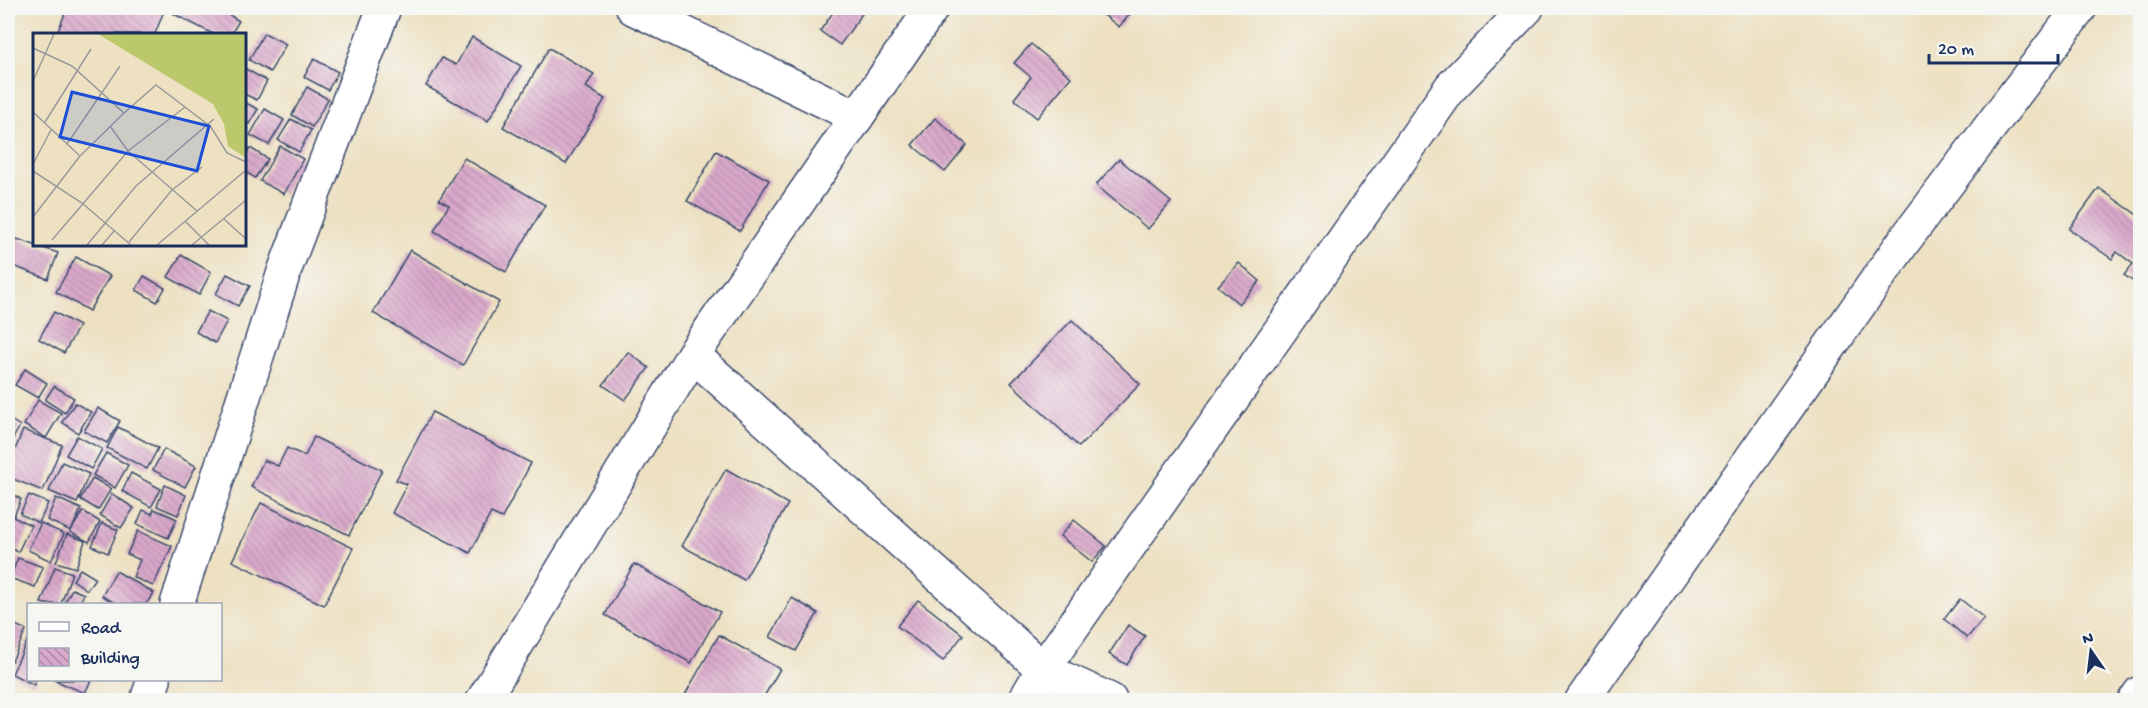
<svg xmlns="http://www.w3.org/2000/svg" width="2148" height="708" font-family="'Gochi Hand',sans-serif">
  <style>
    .building { fill: url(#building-back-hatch) }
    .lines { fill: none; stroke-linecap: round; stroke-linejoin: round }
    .street-casing { stroke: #3a4a6d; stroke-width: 36 }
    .street { stroke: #fff; stroke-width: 33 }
    .inset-road { fill: none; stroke: #999a9a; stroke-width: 1.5 }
    .view { fill: #1d4ed8; fill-opacity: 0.15; stroke: #1d4ed8; stroke-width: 3 }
    .inset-edge { fill: none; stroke: #1b2f5e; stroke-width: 3 }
  </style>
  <defs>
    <pattern id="building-back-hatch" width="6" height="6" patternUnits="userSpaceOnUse" patternTransform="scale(1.5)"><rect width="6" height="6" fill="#daa8ca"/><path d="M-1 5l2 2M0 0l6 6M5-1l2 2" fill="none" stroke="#b089a7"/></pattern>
  </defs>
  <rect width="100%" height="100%" fill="#f6f6f2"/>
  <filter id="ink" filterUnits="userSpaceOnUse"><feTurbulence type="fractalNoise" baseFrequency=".0167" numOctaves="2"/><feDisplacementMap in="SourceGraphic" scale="12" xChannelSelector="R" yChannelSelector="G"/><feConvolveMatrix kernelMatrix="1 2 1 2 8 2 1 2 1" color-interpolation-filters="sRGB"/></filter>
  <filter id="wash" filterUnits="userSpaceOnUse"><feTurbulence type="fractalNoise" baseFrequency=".008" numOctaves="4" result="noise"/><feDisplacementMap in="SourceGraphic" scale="24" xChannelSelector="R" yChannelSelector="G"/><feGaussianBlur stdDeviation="1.35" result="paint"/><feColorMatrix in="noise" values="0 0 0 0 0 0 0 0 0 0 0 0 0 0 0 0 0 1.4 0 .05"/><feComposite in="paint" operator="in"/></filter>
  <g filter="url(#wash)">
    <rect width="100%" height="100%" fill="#ede1c2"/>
    <g id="blocks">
      <g class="building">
        <polygon points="67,8 165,8 155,34 57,34"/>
        <polygon points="178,8 218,8 239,21 231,34 213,34 174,14"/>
        <polygon points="836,8 866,8 840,45 820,31"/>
        <polygon points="1095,8 1135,8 1119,27"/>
        <polygon points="264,33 286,44 270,72 249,60"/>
        <polygon points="472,37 521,66 488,121 426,86 442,58 456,65"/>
        <polygon points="1031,44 1071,77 1037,118 1014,99 1031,77 1014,63"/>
        <polygon points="549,48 594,74 586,87 605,99 566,164 503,127"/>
        <polygon points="314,59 338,72 328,90 304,77"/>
        <polygon points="244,68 267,81 257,100 244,94"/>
        <polygon points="307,87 328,99 312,127 292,115"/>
        <polygon points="244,102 258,109 249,124 244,122"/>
        <polygon points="265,109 284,120 269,145 250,135"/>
        <polygon points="935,118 967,145 945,172 912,145"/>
        <polygon points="291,119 311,130 299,152 278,140"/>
        <polygon points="280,146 303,159 284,194 260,181"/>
        <polygon points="250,148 268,159 255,178 244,171 244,157"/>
        <polygon points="716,151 769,180 740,231 687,201"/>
        <polygon points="464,158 545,205 506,272 434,231 449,205 439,200"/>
        <polygon points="1119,159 1171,202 1148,229 1096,185"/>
        <polygon points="2099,188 2140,217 2140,286 2124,275 2133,264 2117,252 2112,259 2069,229"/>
        <polygon points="17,239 58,253 48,279 8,264"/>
        <polygon points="410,250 499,302 463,365 373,313"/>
        <polygon points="181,255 211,272 199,295 168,277"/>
        <polygon points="76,257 110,276 89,311 56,292"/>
        <polygon points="1239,263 1260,281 1239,304 1218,286"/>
        <polygon points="227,274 250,286 238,306 216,294"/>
        <polygon points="144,276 165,288 157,302 136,290"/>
        <polygon points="208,311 227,321 215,343 196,332"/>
        <polygon points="54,312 79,326 64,353 39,339"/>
        <polygon points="1072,320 1140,384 1079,447 1011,383"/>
        <polygon points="628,352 649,368 625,400 603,385"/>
        <polygon points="25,369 47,383 38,398 15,385"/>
        <polygon points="54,386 74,398 65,413 45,400"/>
        <polygon points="38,400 61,413 46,438 24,425"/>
        <polygon points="75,403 91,412 78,433 62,422"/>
        <polygon points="98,408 120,421 107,443 84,431"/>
        <polygon points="432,412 531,463 502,518 491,513 470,553 392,513 407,484 396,480"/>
        <polygon points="8,418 20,426 8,447"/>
        <polygon points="118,427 158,448 147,469 107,448"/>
        <polygon points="23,430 62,445 43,491 8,477 8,468"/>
        <polygon points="77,436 102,449 91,469 66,455"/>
        <polygon points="314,437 382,470 349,535 251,487 264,460 278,466 287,448 305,456"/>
        <polygon points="164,449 196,466 185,487 153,470"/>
        <polygon points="106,453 128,465 115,488 93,475"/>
        <polygon points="62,462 89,474 77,503 49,491"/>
        <polygon points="726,469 788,504 744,580 682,546"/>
        <polygon points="131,473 161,489 151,507 122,491"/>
        <polygon points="93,478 111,489 98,510 80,499"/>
        <polygon points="165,485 186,495 178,515 157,506"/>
        <polygon points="8,492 21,499 14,516 8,513"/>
        <polygon points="112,494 134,508 121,528 100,515"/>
        <polygon points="29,495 48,503 39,523 20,514"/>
        <polygon points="56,498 81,509 71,531 47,520"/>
        <polygon points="261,503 353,548 324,605 232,561"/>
        <polygon points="154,509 177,519 168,538 137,524 143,510 152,514"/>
        <polygon points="83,511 100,522 89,542 70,532"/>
        <polygon points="8,515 31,525 18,552 8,547"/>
        <polygon points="1074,520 1106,546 1092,562 1060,536"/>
        <polygon points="41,523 64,534 51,561 28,550"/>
        <polygon points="102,523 118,530 108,553 92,546"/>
        <polygon points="138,531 172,546 153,586 133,577 140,560 127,554"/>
        <polygon points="67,534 85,541 76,568 56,562"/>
        <polygon points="18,558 43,567 35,587 10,578"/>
        <polygon points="634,564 720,612 691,663 605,615"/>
        <polygon points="55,567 72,573 61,604 46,604 41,603"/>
        <polygon points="80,569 95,578 87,590 73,580"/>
        <polygon points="116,571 154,593 146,604 117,604 102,596"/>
        <polygon points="72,589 84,594 79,604 64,604"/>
        <polygon points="792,598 818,613 796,651 770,637"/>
        <polygon points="1960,599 1984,618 1967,638 1944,619"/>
        <polygon points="918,600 963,635 943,661 897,626"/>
        <polygon points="8,621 26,630 12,661 8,659"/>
        <polygon points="1128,625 1145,636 1127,665 1109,654"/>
        <polygon points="719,635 780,669 762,700 682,700"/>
        <polygon points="28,639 28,680 36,680 34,685 12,674"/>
        <polygon points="54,680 91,680 85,693"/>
      </g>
    </g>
  </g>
  <g filter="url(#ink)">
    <use href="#blocks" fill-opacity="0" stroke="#3a4a6d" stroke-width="1.5"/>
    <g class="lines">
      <g class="street-casing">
        <g id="street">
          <polyline points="633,8 857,117 932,8"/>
          <polyline points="693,355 1043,669 1110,700"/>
          <polyline points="177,604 285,269 384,8"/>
          <polyline points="147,700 154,680"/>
          <polyline points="483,700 693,355 857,117"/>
          <polyline points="1025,700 1043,669 1451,87 1527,8"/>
          <polyline points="1582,700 1904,241 2080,8"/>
          <polyline points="2135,700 2140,693"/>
        </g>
      </g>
      <use href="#street" class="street"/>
    </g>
  </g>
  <g transform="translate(33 33)">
    <rect width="213" height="213" fill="#ede1c2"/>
    <path d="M 65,1 L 213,1 L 213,125 L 195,113 L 191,91 L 180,71 Z" fill="#bbc86b"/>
    <path class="inset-road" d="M 0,15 L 39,33 L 91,80 L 123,52 L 178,94 L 194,120 L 213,129M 0,48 L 21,1M 0,79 L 47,123 L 0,184M 12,89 L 58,16M 77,93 L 95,118 L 164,178M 34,111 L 87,33M 47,123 L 91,80M 0,131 L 18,97M 0,138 L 49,170 L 98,212M 191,186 L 213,206M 152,188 L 176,212M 19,207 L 95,118 L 152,74M 96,209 L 139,157 L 169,134M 54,212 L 103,153 L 181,86M 69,212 L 82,197M 124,212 L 213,137M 159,212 L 213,167"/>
    <path class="view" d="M 39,59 L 176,93 L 164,138 L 27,104 Z"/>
    <rect width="213" height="213" class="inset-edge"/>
  </g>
  <rect width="2148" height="708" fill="none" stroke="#f6f6f2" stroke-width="30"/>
  <rect x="27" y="603" width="195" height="78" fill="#f6f6f2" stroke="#9ea6b7" stroke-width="1.5"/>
  <rect x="39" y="622" width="30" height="9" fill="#ffffff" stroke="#9ea6b7" stroke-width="1.5"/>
  <text x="81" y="633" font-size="18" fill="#1b2f5e">Road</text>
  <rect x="39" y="648" width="30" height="18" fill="url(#building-back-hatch)" stroke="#9ea6b7" stroke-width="1.5"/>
  <text x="81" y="663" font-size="18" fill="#1b2f5e">Building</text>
  <g transform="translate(2091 651) rotate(346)" stroke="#f6f6f2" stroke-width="4.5" paint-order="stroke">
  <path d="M0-4.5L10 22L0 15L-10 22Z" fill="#1b2f5e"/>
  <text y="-9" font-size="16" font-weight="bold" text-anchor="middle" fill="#1b2f5e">N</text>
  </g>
  <path d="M1929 54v9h129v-9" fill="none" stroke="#1b2f5e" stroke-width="3"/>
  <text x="1938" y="54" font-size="18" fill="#1b2f5e" stroke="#f6f6f2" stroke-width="4.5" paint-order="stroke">20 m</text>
</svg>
